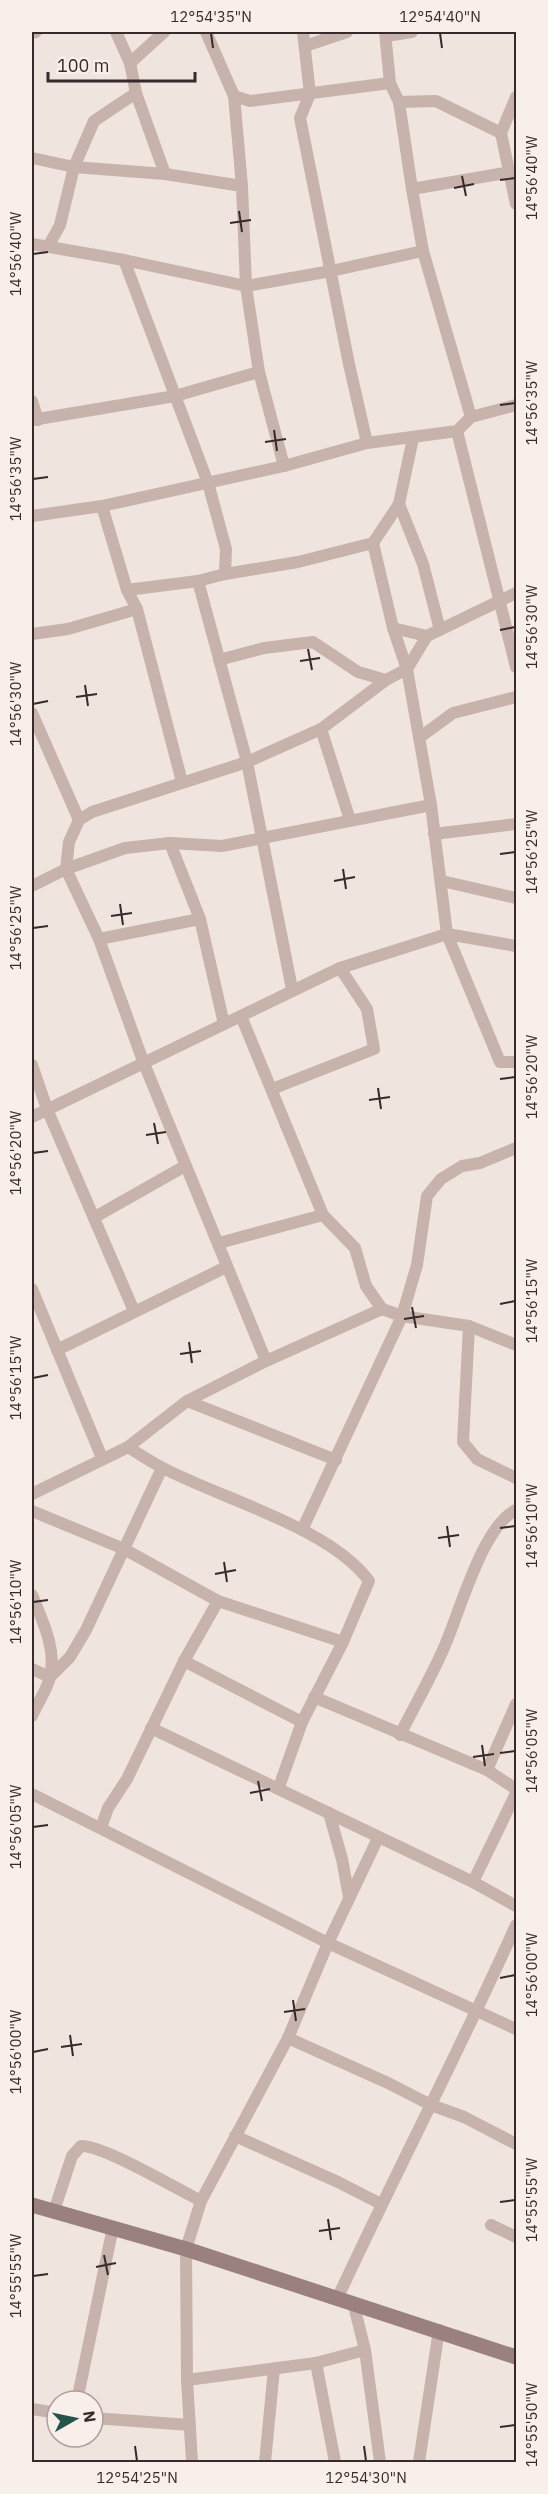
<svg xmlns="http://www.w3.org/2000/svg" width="548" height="2494" font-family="'IBM Plex Sans',sans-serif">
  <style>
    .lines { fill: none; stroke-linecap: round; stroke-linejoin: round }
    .minor { stroke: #c7b2ac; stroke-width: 12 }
    .secondary { stroke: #9b817e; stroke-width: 15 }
    .ticks { fill: none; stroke: #362b2a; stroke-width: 2 }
    .neatline { fill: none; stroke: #362b2a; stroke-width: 2 }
    .ticks-label { font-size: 15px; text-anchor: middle; fill: #362b2a }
  </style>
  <rect width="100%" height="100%" fill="#f0e4df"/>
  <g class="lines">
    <g class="minor">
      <polyline points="116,32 130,63 136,93 165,174"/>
      <polyline points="303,32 310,94 300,118 349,364 367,443"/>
      <polyline points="385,32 390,83 399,102 412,189"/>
      <polyline points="32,33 36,32"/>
      <polyline points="386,36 412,32"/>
      <polyline points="305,46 347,32"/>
      <polyline points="130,63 164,32"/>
      <polyline points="234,96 250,101 390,83"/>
      <polyline points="516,97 501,133 516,204"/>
      <polyline points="399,102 436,101 501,133"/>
      <polyline points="32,158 74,167 165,174 242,186"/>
      <polyline points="32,244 124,260 246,286 242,186 234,96 206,32"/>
      <polyline points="48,247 60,225 74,167 94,121 136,93"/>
      <polyline points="124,260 208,483 226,549 225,574 198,581 127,590"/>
      <polyline points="32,401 38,420"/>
      <polyline points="471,417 423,251 412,189 516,171"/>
      <polyline points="32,420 175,396 259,372"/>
      <polyline points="457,431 516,667"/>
      <polyline points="413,438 399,504 373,543 393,628 407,669 431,805 447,934 500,1062 516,1062"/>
      <polyline points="284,466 259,372 246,286 331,271 423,251"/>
      <polyline points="399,504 423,564 440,630"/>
      <polyline points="102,506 127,590 137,609 182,782"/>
      <polyline points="32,516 102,506 284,466 367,443 457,431 471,417 516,405"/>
      <polyline points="225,574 298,562 373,543"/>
      <polyline points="198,581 247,762 292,989"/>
      <polyline points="393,628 427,636"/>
      <polyline points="32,634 68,629 137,609"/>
      <polyline points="219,660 264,648 313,642 358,672 386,680"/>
      <polyline points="32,713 79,820"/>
      <polyline points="321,729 350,820"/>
      <polyline points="419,738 453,713 516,697"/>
      <polyline points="434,834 516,824"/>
      <polyline points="170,843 200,919 224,1024"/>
      <polyline points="442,881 516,898"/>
      <polyline points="32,886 66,869 125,848 170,843 222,846 431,805"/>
      <polyline points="99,939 200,919"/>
      <polyline points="241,1016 323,1215 355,1248 366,1286 382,1309"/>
      <polyline points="32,1065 47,1109 134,1311"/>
      <polyline points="272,1089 374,1049 367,1009 340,968"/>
      <polyline points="32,1117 340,968 447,934 516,946"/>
      <polyline points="95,1217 185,1166"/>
      <polyline points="219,1243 323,1215"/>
      <polyline points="32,1289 102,1458"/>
      <polyline points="469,1326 463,1442 477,1459 516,1478"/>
      <polyline points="57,1350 226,1267"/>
      <polyline points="266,1361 143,1061 99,939 66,869 69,842 79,820 92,812 247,762 321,729 386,680 407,669 427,636 516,593"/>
      <polyline points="187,1401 336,1460"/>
      <path d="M 128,1447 C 139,1454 151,1462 163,1468 C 222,1499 331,1528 369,1581 L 343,1642 L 302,1722 L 279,1787"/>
      <polyline points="32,1494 128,1447 187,1401 266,1361 382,1309 402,1316 469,1326 516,1345"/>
      <polyline points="32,1511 124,1549 218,1601 343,1642"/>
      <polyline points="302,1530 402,1316 417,1265 427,1196 441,1179 462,1166 480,1163 516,1148"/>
      <path d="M 32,1595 C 42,1620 57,1649 50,1677 C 47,1690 37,1704 32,1716"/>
      <polyline points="184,1661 302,1722"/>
      <polyline points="32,1669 50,1677 70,1657 86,1630 162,1468"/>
      <polyline points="314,1697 487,1770 516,1789"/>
      <polyline points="151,1728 473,1882 516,1906"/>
      <path d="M 400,1735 C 414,1707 430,1679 443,1650 C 459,1615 482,1526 516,1510"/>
      <polyline points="487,1770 516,1704"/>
      <polyline points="32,1794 328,1943 516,2029"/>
      <polyline points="329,1813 342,1859 349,1897"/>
      <polyline points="101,1828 108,1808 127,1779 184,1661 218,1601"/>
      <polyline points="473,1882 516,1793"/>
      <polyline points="288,2038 388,2083 431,2105 464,2117 516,2144"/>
      <polyline points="235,2136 338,2182 381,2204"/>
      <path d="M 54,2211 L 72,2156 L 81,2146 C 103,2145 177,2189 201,2201"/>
      <polyline points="491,2225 516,2237"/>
      <path d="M 338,2297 C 396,2172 460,2050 516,1925"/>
      <polyline points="354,2306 365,2350 380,2462"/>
      <polyline points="316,2363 335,2462"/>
      <polyline points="187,2380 316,2363 365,2350"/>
      <polyline points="77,2401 113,2227"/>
      <polyline points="32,2409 57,2413"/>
      <polyline points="93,2418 190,2425"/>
      <polyline points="192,2462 187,2380 186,2249 201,2201 288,2038 328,1943 378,1838"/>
      <polyline points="265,2462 274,2369"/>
      <polyline points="419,2462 439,2330"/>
    </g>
    <polyline class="secondary" points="32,2205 186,2249 516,2357"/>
  </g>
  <path class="ticks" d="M 211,33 L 213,48M 440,33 L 442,48M 462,176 L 466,196M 500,180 L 515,178M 454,188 L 474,184M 239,211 L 242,232M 230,223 L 251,220M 33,254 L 48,252M 500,405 L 515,403M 274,430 L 277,451M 265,442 L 286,439M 33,479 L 48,477M 500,630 L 515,627M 308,649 L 312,670M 300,661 L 320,658M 85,685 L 88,706M 76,697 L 97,694M 33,704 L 48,701M 500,854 L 515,852M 343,869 L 346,889M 334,881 L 355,877M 120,904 L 123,925M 111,916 L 132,913M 33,928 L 48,926M 500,1079 L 515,1077M 378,1088 L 381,1109M 369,1100 L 390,1097M 154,1123 L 158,1144M 146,1135 L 166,1132M 33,1153 L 48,1151M 500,1304 L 515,1301M 412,1307 L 416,1328M 404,1319 L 424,1316M 189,1342 L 192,1363M 180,1354 L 201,1351M 33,1378 L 48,1375M 447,1526 L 450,1547M 500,1528 L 515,1526M 438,1538 L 459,1535M 224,1562 L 227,1582M 215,1574 L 236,1570M 33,1602 L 48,1600M 482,1745 L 485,1766M 500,1753 L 515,1751M 473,1757 L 494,1754M 258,1781 L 262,1801M 250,1793 L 270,1789M 33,1827 L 48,1825M 500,1978 L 515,1975M 293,2000 L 296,2021M 284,2012 L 305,2009M 70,2035 L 73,2056M 61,2047 L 82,2044M 33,2052 L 48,2049M 500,2202 L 515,2200M 328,2219 L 331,2240M 319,2231 L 340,2228M 104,2255 L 108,2275M 96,2267 L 116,2263M 33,2276 L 48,2274M 500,2427 L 515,2425M 135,2446 L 137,2461M 364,2446 L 366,2461"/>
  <rect width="548" height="2494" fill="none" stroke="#f8efeb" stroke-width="66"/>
  <g transform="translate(75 2419) rotate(81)"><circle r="28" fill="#f8efeb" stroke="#aaa19e" stroke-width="1.5"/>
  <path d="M0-4.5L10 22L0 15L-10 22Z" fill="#24534b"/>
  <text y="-9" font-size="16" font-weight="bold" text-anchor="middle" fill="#362b2a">N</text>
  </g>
  <path d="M48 72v9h147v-9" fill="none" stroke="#362b2a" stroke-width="3"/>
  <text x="57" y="72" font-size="18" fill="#362b2a" stroke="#f8efeb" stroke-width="4.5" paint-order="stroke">100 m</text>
  <rect x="33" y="33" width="482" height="2428" class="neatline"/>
  <g class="ticks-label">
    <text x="211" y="22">12°54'35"N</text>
    <text x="440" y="22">12°54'40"N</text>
    <text transform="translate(532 178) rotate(-90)" y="5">14°56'40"W</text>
    <text transform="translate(16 254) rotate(-90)" y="5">14°56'40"W</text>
    <text transform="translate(532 403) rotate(-90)" y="5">14°56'35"W</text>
    <text transform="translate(16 479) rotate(-90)" y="5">14°56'35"W</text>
    <text transform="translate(532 627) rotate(-90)" y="5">14°56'30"W</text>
    <text transform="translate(16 704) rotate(-90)" y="5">14°56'30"W</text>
    <text transform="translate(532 852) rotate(-90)" y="5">14°56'25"W</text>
    <text transform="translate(16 928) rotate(-90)" y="5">14°56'25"W</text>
    <text transform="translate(532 1077) rotate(-90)" y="5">14°56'20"W</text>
    <text transform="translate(16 1153) rotate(-90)" y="5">14°56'20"W</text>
    <text transform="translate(532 1301) rotate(-90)" y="5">14°56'15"W</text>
    <text transform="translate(16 1378) rotate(-90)" y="5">14°56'15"W</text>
    <text transform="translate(532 1526) rotate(-90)" y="5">14°56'10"W</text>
    <text transform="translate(16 1602) rotate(-90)" y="5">14°56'10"W</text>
    <text transform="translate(532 1751) rotate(-90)" y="5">14°56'05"W</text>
    <text transform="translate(16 1827) rotate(-90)" y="5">14°56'05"W</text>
    <text transform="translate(532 1975) rotate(-90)" y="5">14°56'00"W</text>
    <text transform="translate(16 2052) rotate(-90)" y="5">14°56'00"W</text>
    <text transform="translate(532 2200) rotate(-90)" y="5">14°55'55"W</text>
    <text transform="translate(16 2276) rotate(-90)" y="5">14°55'55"W</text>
    <text transform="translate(532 2425) rotate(-90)" y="5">14°55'50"W</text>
    <text x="137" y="2483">12°54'25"N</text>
    <text x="366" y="2483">12°54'30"N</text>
  </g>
</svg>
